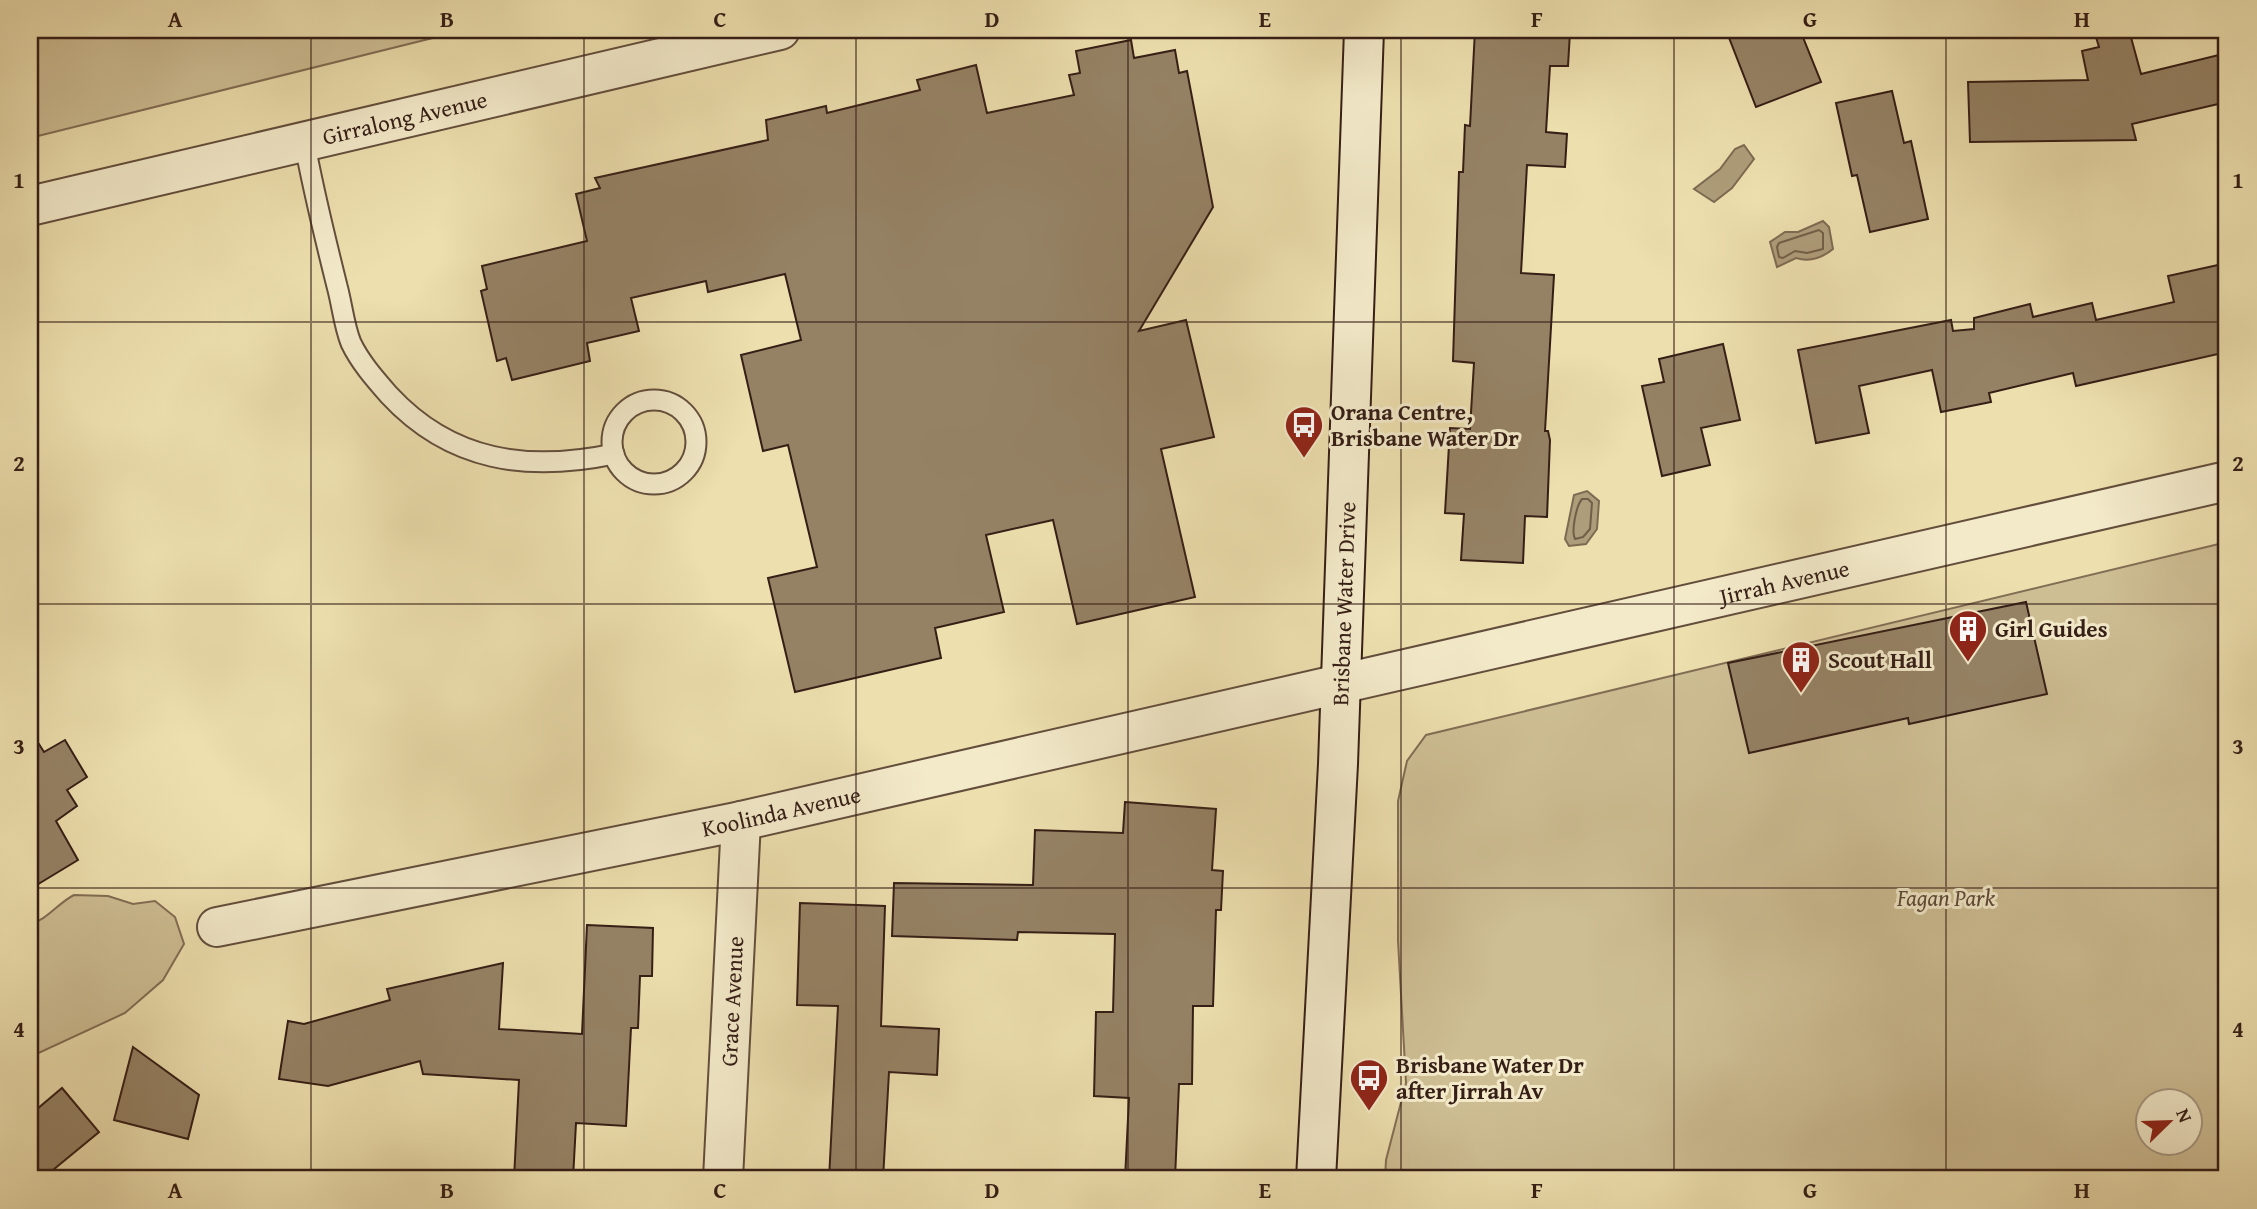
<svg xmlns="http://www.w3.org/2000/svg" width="2257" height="1209" font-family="'Gentium Book Plus',serif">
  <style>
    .green { fill: #cebe94; stroke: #826e55; stroke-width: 2; fill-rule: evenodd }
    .water { fill: #ae9d7a; stroke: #7e6a52; stroke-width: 2 }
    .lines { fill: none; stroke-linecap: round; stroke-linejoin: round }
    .shore { stroke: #725e48; stroke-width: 2 }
    .building { fill: #958265; stroke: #351e16; stroke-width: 2 }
    .lane-casing { stroke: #634e3c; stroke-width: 23 }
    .street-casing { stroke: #634e3c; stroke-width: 42 }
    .secondary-casing { stroke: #351e16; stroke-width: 42 }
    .lane { stroke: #f3eaca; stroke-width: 19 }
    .street { stroke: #f3eaca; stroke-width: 38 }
    .secondary { stroke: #f3eaca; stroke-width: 38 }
    .grid { fill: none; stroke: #351e16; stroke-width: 2; stroke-opacity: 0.55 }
    .labels { text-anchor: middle; stroke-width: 6; stroke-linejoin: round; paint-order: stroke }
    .street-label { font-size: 23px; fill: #351e16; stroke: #f3eaca }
    .poi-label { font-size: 23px; font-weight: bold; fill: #351e16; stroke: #f3eaca; text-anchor: start }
    .park-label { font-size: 23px; font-style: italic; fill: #5b4636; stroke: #f3eaca }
    .neatline { fill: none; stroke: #351e16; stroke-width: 2.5 }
    .grid-label { font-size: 23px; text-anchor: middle; font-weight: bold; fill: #351e16 }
  </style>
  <rect width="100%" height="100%" fill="#eddfae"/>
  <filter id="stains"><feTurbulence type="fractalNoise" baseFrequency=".00286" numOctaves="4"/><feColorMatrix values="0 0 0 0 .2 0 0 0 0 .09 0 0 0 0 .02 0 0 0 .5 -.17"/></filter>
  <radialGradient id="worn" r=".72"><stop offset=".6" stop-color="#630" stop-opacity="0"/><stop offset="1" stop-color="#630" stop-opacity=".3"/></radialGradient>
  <g class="green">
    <polygon points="30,30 465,30 30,138"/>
    <path d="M 2227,542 L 2227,1179 L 1385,1179 L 1386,1160 L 1406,1083 L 1398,941 L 1398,801 L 1407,761 L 1426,735 ZM 2148,1100 L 2190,1100 L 2190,1142 L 2148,1142 Z"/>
    <path d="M 74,895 L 108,896 L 133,904 L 155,901 L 175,917 L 184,944 L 163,980 L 125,1013 L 30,1057 L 30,924 C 47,920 58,903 74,895 Z"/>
  </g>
  <g class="water">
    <polygon points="1744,145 1754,159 1732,188 1714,202 1694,189 1720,169 1735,149"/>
    <path d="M 1823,221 L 1829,227 L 1833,249 C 1822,258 1809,262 1796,258 L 1777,267 L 1770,242 L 1785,232 L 1798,232 Z"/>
    <polygon points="1587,491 1599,501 1597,529 1586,544 1569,546 1565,539 1574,495"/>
  </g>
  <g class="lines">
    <g class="shore">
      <polygon points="1819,230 1823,233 1823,249 1807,253 1795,251 1783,258 1779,257 1777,247 1779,243"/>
      <path d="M 1582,499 L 1588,499 L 1592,503 L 1590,529 L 1583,537 L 1575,539 C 1571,532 1576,506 1582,499 Z"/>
    </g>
  </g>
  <g class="building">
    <polygon points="1475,30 1570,32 1568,66 1550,66 1546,132 1567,134 1565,167 1527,165 1521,273 1554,275 1545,431 1548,431 1550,440 1547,517 1525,516 1523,563 1461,560 1464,514 1445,513 1450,428 1470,429 1474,363 1453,361 1459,172 1463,172 1465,125 1470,126"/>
    <polygon points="1726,30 1800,30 1821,82 1756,107"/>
    <polygon points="2129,30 2141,74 2227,53 2227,102 2132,124 2136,140 1970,142 1968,82 2088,80 2082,51 2099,47 2096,37"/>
    <polygon points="1131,40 1134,58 1175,50 1179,73 1187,71 1213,207 1139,331 1186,320 1214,437 1161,449 1195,597 1077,624 1053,520 986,535 1004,612 935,628 941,658 795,692 768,578 817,567 788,445 763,451 741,355 801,340 785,274 708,292 706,281 631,298 639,331 587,343 590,361 512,380 506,358 497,361 481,291 487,289 482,266 587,241 576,194 600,188 595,178 768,140 766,120 826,106 827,113 920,90 917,80 976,65 987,113 1074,95 1069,75 1080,73 1076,51"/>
    <polygon points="1892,91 1904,143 1911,141 1928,219 1870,232 1857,175 1852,176 1836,103"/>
    <polygon points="2227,263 2227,352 2076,386 2073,373 1989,393 1991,402 1941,412 1932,370 1859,386 1869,433 1816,443 1798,350 1951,320 1953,331 1974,329 1974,318 2030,304 2033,317 2092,303 2096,320 2174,302 2168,276"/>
    <polygon points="1723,344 1740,420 1701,428 1710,465 1662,476 1642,386 1664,382 1659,359"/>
    <polygon points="2026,602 2047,694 1909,724 1908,718 1749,753 1728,663"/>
    <polygon points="30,730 44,752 65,740 87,777 67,790 77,806 56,821 78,860 30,889"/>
    <polygon points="1125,802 1216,809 1212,870 1223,871 1221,910 1216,910 1213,1006 1193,1006 1192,1084 1179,1084 1175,1179 1125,1179 1129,1098 1094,1096 1096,1012 1113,1012 1115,934 1018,932 1017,940 892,936 894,883 1033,885 1035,830 1123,833"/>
    <polygon points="800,903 885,906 881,1026 939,1029 937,1075 889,1072 883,1179 829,1179 838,1006 797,1005"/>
    <polygon points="587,925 653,928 652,976 640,976 638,1028 631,1028 626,1126 576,1123 573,1179 514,1179 519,1080 423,1074 420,1061 328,1086 279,1079 288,1021 304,1024 390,1000 387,989 503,963 499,1029 582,1034"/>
    <polygon points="133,1047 199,1095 188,1139 114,1120"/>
    <polygon points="62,1088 99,1132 42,1179 30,1179 30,1115"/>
  </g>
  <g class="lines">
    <g class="lane-casing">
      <g id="lane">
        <path d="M 304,140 C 313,189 325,238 337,286 C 342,304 344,326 351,343 C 360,362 375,379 389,395 C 451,462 528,472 614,454"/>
        <circle cx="654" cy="442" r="42"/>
      </g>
    </g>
    <g class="street-casing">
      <g id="street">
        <path id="s1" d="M 30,206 L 780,30"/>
        <path id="s2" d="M 217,927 L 741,821 L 2227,481"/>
        <path id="s3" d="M 723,1179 L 741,821"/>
      </g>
    </g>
    <g class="secondary-casing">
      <g id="secondary">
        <path id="s4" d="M 1316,1179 L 1338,764 L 1364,30"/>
      </g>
    </g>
    <use href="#lane" class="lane"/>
    <use href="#street" class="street"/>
    <use href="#secondary" class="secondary"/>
  </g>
  <path class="grid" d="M 311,30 L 311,1179M 584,30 L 584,1179M 856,30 L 856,1179M 1128,30 L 1128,1179M 1401,30 L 1401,1179M 1674,30 L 1674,1179M 1946,30 L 1946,1179M 30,322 L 2227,322M 30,604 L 2227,604M 30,888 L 2227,888"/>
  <defs>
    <g id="bus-pin" transform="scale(2.0125)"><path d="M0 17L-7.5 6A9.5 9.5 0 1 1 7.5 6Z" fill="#8f2418" stroke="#f3eaca"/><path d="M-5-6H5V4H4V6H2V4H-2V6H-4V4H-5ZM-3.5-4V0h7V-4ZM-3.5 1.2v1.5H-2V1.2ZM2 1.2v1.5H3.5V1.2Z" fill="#fff"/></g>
    <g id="building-pin" transform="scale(2.0125)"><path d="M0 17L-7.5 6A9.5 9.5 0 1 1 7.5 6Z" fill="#8f2418" stroke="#f3eaca"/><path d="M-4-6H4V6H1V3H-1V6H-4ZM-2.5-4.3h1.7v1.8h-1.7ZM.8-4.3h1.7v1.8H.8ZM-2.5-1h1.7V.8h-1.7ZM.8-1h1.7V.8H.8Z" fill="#fff"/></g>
  </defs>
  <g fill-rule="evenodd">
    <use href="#bus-pin" x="1304" y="425"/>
    <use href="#building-pin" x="1968" y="629"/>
    <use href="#building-pin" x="1801" y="660"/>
    <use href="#bus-pin" x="1369" y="1078"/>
  </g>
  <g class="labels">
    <g class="street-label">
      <text dy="8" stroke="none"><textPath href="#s1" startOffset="385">Girralong Avenue</textPath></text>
      <text dy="8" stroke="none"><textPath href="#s2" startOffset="1605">Jirrah Avenue</textPath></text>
      <text dy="8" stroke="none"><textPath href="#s4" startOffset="576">Brisbane Water Drive</textPath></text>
      <text dy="8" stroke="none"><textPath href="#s2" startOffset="576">Koolinda Avenue</textPath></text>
      <text dy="8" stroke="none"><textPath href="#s3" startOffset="178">Grace Avenue</textPath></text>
    </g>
    <g class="poi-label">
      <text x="1331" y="420">Orana Centre,<tspan x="1331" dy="26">Brisbane Water Dr</tspan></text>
      <text x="1995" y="637">Girl Guides</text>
      <text x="1828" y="668">Scout Hall</text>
      <text x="1396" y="1073">Brisbane Water Dr<tspan x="1396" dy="26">after Jirrah Av</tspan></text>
    </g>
    <g class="park-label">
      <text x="1946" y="906">Fagan Park</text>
    </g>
  </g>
  <rect width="2257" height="1209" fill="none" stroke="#eddfae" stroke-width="77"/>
  <g transform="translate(2169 1122) rotate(67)"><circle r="33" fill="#f3eaca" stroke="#a79882" stroke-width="2"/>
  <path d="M0-5L12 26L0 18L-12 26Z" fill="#8f2418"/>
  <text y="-10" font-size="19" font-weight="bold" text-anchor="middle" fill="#351e16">N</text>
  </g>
  <rect x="38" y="38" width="2180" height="1132" class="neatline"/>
  <g class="grid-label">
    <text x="175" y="27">A</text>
    <text x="447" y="27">B</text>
    <text x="720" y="27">C</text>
    <text x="992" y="27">D</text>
    <text x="1265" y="27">E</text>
    <text x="1537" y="27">F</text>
    <text x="1810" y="27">G</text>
    <text x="2082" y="27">H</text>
    <text x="19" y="188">1</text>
    <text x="2238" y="188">1</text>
    <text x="19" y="471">2</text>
    <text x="2238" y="471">2</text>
    <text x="19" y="754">3</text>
    <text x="2238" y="754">3</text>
    <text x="19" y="1037">4</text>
    <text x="2238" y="1037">4</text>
    <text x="175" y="1198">A</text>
    <text x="447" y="1198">B</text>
    <text x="720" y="1198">C</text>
    <text x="992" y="1198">D</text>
    <text x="1265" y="1198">E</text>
    <text x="1537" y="1198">F</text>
    <text x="1810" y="1198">G</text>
    <text x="2082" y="1198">H</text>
  </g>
  <rect width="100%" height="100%" filter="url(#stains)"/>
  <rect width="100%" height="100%" fill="url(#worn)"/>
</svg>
